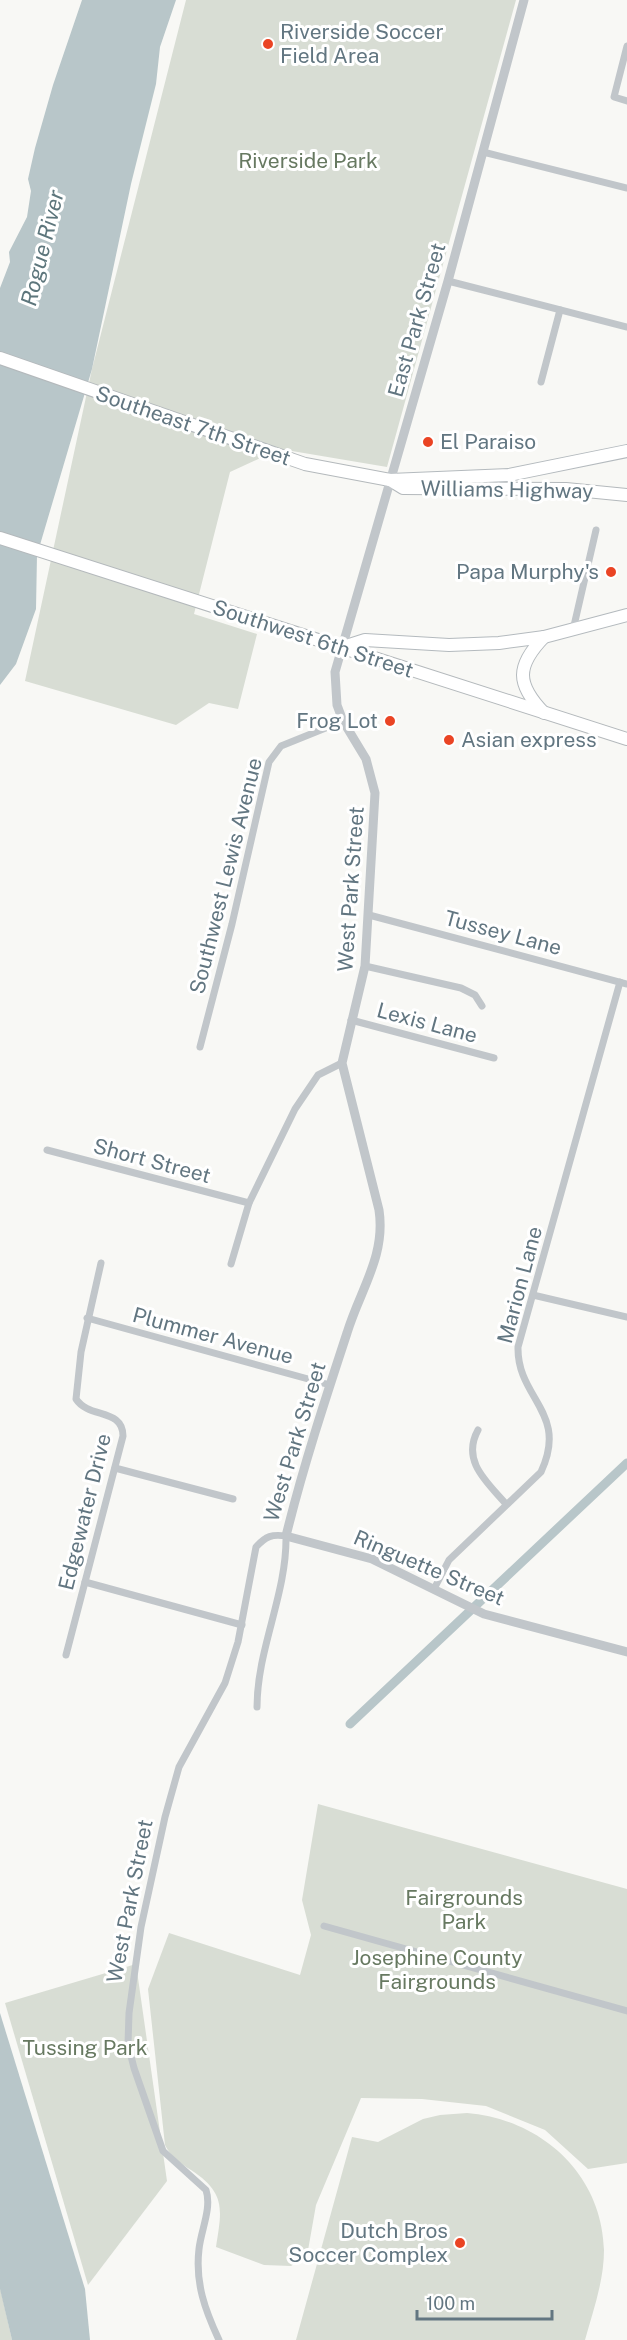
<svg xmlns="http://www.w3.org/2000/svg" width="627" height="2340" font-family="'Public Sans',sans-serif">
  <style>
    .green { fill: #d8ddd4 }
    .water { fill: #b8c6c9 }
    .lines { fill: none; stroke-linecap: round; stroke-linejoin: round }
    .canal { stroke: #b8c6c9; stroke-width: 9 }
    .primary-casing { stroke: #b4babe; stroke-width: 14 }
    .trunk-casing { stroke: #b4b9bc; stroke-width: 14 }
    .minor { stroke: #c1c6ca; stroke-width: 7 }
    .tertiary { stroke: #c1c6ca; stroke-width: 9 }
    .primary { stroke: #fff; stroke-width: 12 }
    .trunk { stroke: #fff; stroke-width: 12 }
    .poi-dot { fill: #ea4424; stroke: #fff; stroke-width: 2 }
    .labels { text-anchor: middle; stroke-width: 6; stroke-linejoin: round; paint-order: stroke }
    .poi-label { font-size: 21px; fill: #627681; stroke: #fff; text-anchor: start }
    .park-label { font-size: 21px; fill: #677961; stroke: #fff }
    .street-label { font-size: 21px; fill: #627681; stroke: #fff }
    .water-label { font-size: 22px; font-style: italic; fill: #5d767c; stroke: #fff }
  </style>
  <rect width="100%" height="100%" fill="#f8f8f5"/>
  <g class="green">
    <polygon points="186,0 516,0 387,467 280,449 230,472 194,614 257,634 238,709 209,703 176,725 25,681 92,369"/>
    <path d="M 318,1804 L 627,1889 L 627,2163 L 588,2169 L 545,2130 L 486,2106 L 422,2099 L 361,2098 L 316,2205 L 307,2256 L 291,2266 L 264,2265 L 216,2247 C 222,2209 226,2193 191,2170 C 180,2163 171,2157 165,2145 L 148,1989 L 169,1933 L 300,1975 L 311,1935 L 302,1900 Z"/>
    <polygon points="136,1964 167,2181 88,2285 5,2003"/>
    <path d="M 467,2113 C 540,2119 602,2173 604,2250 C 604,2281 593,2311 585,2340 L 296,2340 L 352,2137 L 378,2142 L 423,2119 L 440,2115 Z"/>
    <polygon points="0,2287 12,2340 0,2340"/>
  </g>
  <g class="water">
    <polygon points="82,0 176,0 160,47 156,84 131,184 92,369 37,555 36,609 16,664 0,685 0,288 10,262 9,252 27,217 31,191 28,179 35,148 53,85"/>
    <polygon points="0,2013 85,2289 90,2340 12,2340 0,2289"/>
  </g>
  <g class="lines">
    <polyline class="canal" points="350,1724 627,1463"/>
    <g class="primary-casing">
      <g id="primary">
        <polyline points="390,480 509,475 627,451"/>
        <polyline points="340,648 365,640 449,645 499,643 544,637 627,615"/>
        <path d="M 544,713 C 516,684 516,666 544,637"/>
      </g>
    </g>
    <g class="trunk-casing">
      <g id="trunk">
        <polyline points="0,358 305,464 390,480 403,488 566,489 627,495"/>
        <polyline points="0,538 627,739"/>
      </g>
    </g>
    <g class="minor">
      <polyline points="627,46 614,97 627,101"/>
      <polyline points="483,152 627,188"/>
      <polyline points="448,281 627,327"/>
      <polyline points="541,382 560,310"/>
      <polyline points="573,630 596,530"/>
      <polyline points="369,915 627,984"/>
      <polyline points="365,966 461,988 475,995 482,1006"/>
      <polyline points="351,1020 494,1058"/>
      <polyline points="200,1047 232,924 269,762 281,746 343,721"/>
      <polyline points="47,1150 249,1203"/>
      <polyline points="231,1264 249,1203 295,1109 318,1075 342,1063"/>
      <polyline points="533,1295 627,1317"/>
      <polyline points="87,1318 330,1385"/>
      <path d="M 478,1430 C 461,1461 487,1482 506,1504"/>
      <polyline points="115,1468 233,1499"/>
      <polyline points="85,1582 242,1625"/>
      <path d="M 434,1589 L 449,1560 L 541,1472 C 569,1412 517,1399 518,1347 L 620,982"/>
      <path d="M 66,1655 L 123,1436 C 123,1408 89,1419 76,1399 L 81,1352 L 101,1263"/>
      <polyline points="324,1926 627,2011"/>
      <path d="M 219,2340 C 205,2310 195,2283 199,2249 C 201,2230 212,2208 206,2190 L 163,2151 L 134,2068 L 128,2044 L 129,2013 L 141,1927 L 165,1817 L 179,1767 L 225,1683 L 238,1642 L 256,1547 C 266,1536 272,1534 286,1536 C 287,1594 257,1649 257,1707"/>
    </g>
    <path class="tertiary" d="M 524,0 L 448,281 L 335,672 L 337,705 L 343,721 L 366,759 L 375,793 L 365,966 L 342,1063 L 379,1210 C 386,1256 360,1290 347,1333 C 325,1400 303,1467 286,1536 L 372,1559 L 484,1614 L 627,1652"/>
    <use href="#primary" class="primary"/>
    <use href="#trunk" class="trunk"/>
  </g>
  <g class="poi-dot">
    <circle cx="268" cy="44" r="6"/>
    <circle cx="428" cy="442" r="6"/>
    <circle cx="611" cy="572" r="6"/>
    <circle cx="390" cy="721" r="6"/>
    <circle cx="449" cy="740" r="6"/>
    <circle cx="460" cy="2243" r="6"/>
  </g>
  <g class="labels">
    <g class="poi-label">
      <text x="280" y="39">Riverside Soccer<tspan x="280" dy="24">Field Area</tspan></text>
      <text x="440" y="449">El Paraiso</text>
      <text x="599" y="579" text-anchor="end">Papa Murphy's</text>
      <text x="378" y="728" text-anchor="end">Frog Lot</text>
      <text x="461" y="747">Asian express</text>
      <text x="448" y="2238" text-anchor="end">Dutch Bros<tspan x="448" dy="24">Soccer Complex</tspan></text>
    </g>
    <g class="park-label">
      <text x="308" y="168">Riverside Park</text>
      <text x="464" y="1905">Fairgrounds<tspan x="464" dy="24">Park</tspan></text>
      <text x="437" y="1965">Josephine County<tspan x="437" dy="24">Fairgrounds</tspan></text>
      <text x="85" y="2055">Tussing Park</text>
    </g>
    <g class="street-label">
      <text transform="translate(417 320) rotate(-74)" y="7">East Park Street</text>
      <text transform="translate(193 426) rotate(19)" y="7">Southeast 7th Street</text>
      <text transform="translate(507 490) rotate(1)" y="7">Williams Highway</text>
      <text transform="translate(313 639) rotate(18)" y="7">Southwest 6th Street</text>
      <text transform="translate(226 876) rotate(-76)" y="7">Southwest Lewis Avenue</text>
      <text transform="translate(351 889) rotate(-86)" y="7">West Park Street</text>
      <text transform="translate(503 933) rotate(15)" y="7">Tussey Lane</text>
      <text transform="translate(427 1023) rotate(15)" y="7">Lexis Lane</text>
      <text transform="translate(152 1161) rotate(15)" y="7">Short Street</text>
      <text transform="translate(520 1285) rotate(-75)" y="7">Marion Lane</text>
      <text transform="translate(213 1336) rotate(15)" y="7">Plummer Avenue</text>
      <text transform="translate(295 1442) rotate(-73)" y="7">West Park Street</text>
      <text transform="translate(85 1512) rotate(-76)" y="7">Edgewater Drive</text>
      <text transform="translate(429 1568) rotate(23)" y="7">Ringuette Street</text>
      <text transform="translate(130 1901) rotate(-79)" y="7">West Park Street</text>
    </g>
    <g class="water-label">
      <text transform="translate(42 248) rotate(-76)" y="8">Rogue River</text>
    </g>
  </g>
  <path d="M417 2310v9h135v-9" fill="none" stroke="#627681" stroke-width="3"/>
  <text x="426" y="2310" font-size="18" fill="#627681" stroke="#ffffff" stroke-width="4.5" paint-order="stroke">100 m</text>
</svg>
